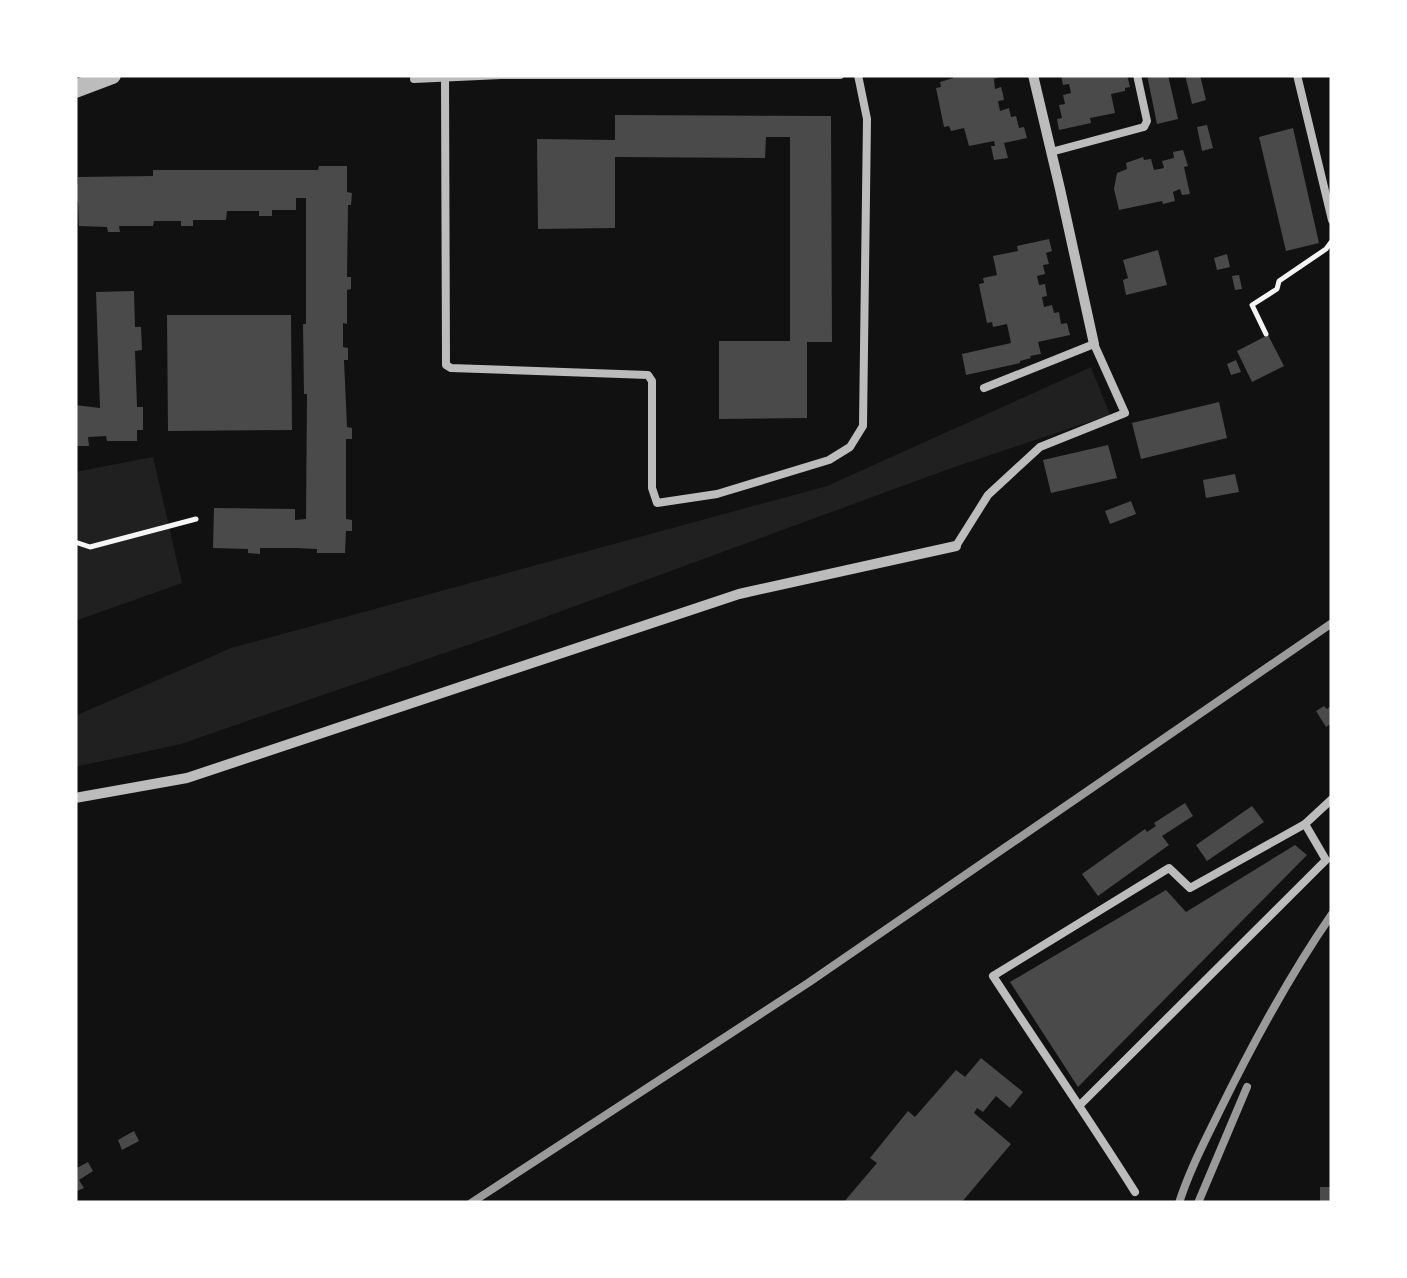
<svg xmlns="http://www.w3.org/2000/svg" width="1407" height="1278" font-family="Literata,serif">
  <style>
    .green { fill: #202020 }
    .building { fill: #4a4a4a }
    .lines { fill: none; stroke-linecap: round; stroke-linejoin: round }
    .path { stroke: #f5f5f5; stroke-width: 5 }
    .service { stroke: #bcbcbc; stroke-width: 8 }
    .minor { stroke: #bcbcbc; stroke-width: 10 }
    .tertiary { stroke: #bcbcbc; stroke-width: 18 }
    .rail { stroke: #9a9a9a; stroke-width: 8 }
  </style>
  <rect width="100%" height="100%" fill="#111"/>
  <g class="green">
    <polygon points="1091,367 1110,415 946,470 488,638 181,744 75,767 75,716 231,648 827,486"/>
    <polygon points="153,457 182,583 75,621 75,472"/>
  </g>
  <g class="building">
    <polygon points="953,75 1005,75 994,79 995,89 1001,87 1003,94 1004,100 998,101 1000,111 1009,108 1011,117 1016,116 1019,128 1024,127 1027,138 1004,143 1008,158 994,160 991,146 995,146 994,141 969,146 964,128 951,131 949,126 944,127 936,88 941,87 940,82 953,78"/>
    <polygon points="1061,75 1127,75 1130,87 1125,88 1125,91 1111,94 1115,113 1090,118 1091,123 1059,130 1057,119 1062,118 1059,105 1065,104 1063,95 1071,93 1069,84 1063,85"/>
    <polygon points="1147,75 1168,75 1178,119 1157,124"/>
    <polygon points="1185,75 1200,75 1206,100 1192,104"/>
    <polygon points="615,115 831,116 832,342 807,342 807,418 719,419 719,341 790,341 790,137 766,137 765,158 615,157 615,228 538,229 537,139 615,140"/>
    <polygon points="1207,125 1213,148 1202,151 1197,127"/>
    <polygon points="1293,128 1319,243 1286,251 1259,137"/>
    <polygon points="1183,150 1188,166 1184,167 1190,194 1182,195 1180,189 1173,192 1175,201 1163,204 1162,201 1119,210 1114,189 1117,173 1127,169 1126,163 1143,157 1144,160 1151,159 1154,170 1164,168 1162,161 1174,158 1173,152"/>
    <polygon points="319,166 347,166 347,192 352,193 351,205 348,205 347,277 351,277 351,289 347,290 347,324 343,323 343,347 348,348 348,360 344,360 347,427 352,428 352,439 346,439 346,519 352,520 352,531 346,531 345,553 317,553 317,549 295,548 260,548 260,554 248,553 248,549 213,548 214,508 295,509 295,520 306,519 307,394 304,394 303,324 306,324 306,198 296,198 296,210 272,210 272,216 259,216 259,211 227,211 226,220 193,220 193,226 181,226 181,221 154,221 153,226 119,226 120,232 108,232 107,227 79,226 78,202 75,202 75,184 78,184 78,177 153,176 153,170 318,170"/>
    <polygon points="1049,239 1052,251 1046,253 1049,264 1043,265 1045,274 1037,276 1039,285 1045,284 1047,296 1042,297 1044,307 1052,305 1054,313 1059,312 1061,324 1067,323 1070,335 1038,342 1041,354 1030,356 1031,358 1020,361 1020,363 966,375 962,354 1011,343 1007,324 993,327 992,322 987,323 980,290 979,284 984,283 983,278 997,275 993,256 1018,251 1017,246"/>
    <polygon points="1158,250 1167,285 1126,295 1123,280 1128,278 1123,260"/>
    <polygon points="1227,254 1230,267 1217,270 1214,258"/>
    <polygon points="1239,275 1242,289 1235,290 1232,276"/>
    <polygon points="134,291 135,327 141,327 142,350 135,351 137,407 143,407 143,430 137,430 137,441 107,441 106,436 88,437 89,446 75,446 75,405 100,408 96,292"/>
    <polygon points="167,315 291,315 292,430 168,431"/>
    <polygon points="1268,335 1284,366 1252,382 1237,351"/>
    <polygon points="1236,360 1241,372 1231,375 1227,364"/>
    <polygon points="1219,402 1227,438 1141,459 1132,423"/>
    <polygon points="1108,445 1117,478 1051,493 1043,460"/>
    <polygon points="1235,474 1239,492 1206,498 1203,480"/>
    <polygon points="1131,501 1136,514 1110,524 1105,511"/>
    <polygon points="1332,705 1332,723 1326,727 1316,711 1324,706 1327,709"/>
    <polygon points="1185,803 1193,816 1162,836 1169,845 1098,896 1082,874 1145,829 1147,832 1156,826 1154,823"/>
    <polygon points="1252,806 1264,822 1207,861 1196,845"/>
    <polygon points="1295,845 1307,855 1078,1087 1010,982 1166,890 1186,912"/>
    <polygon points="981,1058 1023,1092 1010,1108 996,1096 983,1112 977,1108 974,1113 1011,1144 961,1203 843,1203 877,1163 870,1158 908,1111 915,1117 956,1070 965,1077"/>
    <polygon points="134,1131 139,1141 122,1150 118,1140"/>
    <polygon points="88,1162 93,1171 79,1180 84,1188 75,1192 75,1169"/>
    <polygon points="1320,1187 1331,1187 1330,1203 1320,1203"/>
  </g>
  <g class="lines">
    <g class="path">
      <polyline points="1266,334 1252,305 1277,289 1279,281 1326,249 1332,241"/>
      <polyline points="75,542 90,547 196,519"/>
    </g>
    <g class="service">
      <polyline points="1297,75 1332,220"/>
      <polyline points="445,78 446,365 451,368 648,375 652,381 652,488 657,503 717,494 829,460 850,447 863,426 867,119 858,75"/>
      <polyline points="414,79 501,75 840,75"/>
      <polyline points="1051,152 1144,127 1147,121 1137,75"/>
      <polyline points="956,546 988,495 1040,447 1125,413 1094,344 984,388"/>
      <polyline points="1305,824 1332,799"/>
      <path d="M 1079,1106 L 1326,860 L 1305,824 L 1190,888 L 1169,868 L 993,976 C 1040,1048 1089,1119 1135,1192"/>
    </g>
    <g class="minor">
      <polyline points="1033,75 1060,189 1094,344"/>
      <polyline points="75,798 187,778 739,594 956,546"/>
    </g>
    <polyline class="tertiary" points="75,89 112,75"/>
    <g class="rail">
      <polyline points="471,1203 808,983 1332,623"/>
      <path d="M 1179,1203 C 1189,1171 1205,1141 1220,1110 C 1253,1043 1289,976 1332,914"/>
      <polyline points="1198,1203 1247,1087"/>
    </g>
  </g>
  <rect width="1407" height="1278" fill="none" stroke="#ffffff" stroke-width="155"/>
</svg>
